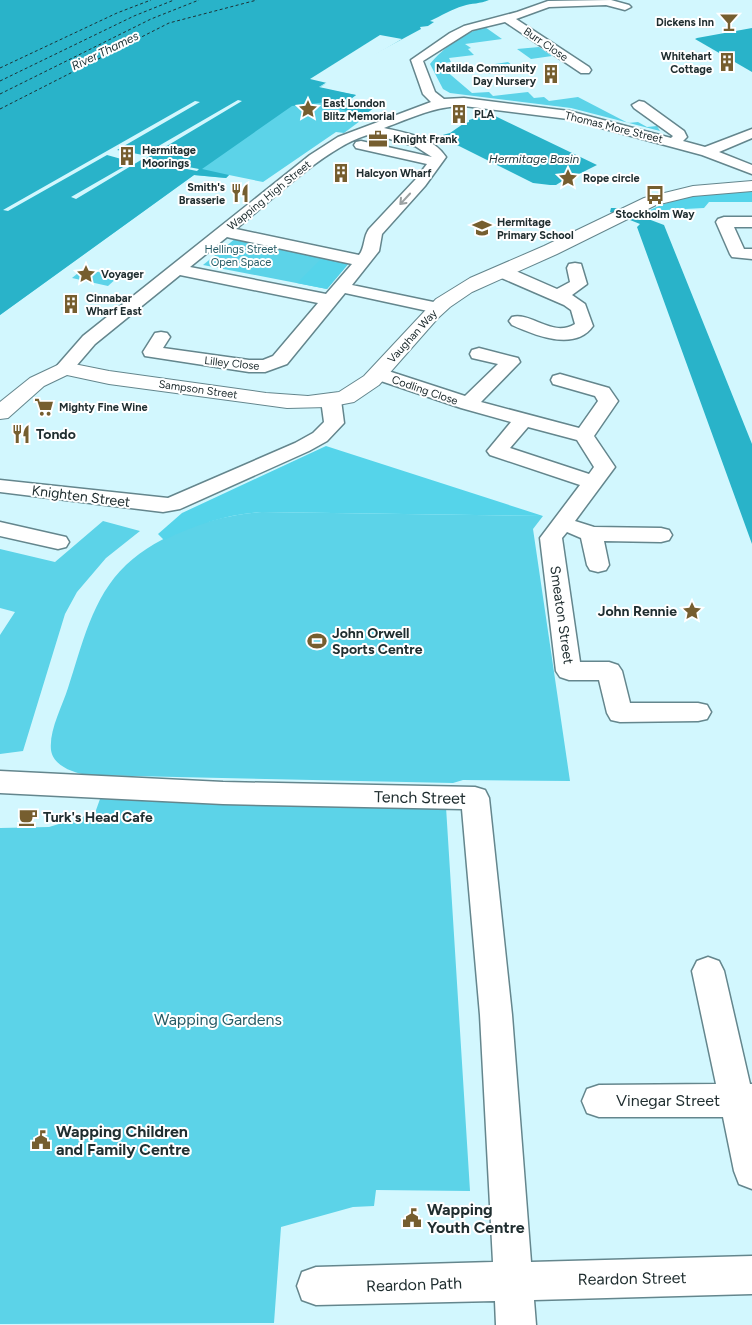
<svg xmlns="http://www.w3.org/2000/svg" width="752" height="1325" font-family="Figtree,sans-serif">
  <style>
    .green { fill: #5cd3e8 }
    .forest { fill: #55d4ea }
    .water { fill: #29b3c9 }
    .pier { fill: #d2f7fe }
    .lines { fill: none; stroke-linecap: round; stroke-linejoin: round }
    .ferry { stroke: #1c3236; stroke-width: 1; stroke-dasharray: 3 2.5; stroke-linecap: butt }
    .street-casing { stroke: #64868d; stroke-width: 3 }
    .secondary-casing { stroke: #64868d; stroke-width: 2 }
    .street { fill: #fff; fill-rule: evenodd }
    .secondary { fill: #fff; fill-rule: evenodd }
    .oneway { stroke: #9ba1a2 }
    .labels { text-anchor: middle; stroke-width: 4; stroke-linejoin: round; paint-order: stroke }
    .far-poi-label { font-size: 11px; font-weight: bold; fill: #202e30; stroke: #fff; text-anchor: start }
    .far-street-label { font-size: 11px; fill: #202e30; stroke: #fff }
    .far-park-label { font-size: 11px; fill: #275c66; stroke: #fff }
    .far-water-label { font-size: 12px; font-style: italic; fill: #1c3236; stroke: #fff }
    .poi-label { font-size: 14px; font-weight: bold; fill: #202e30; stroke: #fff; text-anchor: start }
    .street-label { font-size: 14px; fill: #202e30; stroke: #fff }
    .near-street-label { font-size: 16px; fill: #202e30; stroke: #fff }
    .near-park-label { font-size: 16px; fill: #275c66; stroke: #fff }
    .near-poi-label { font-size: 16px; font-weight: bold; fill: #202e30; stroke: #fff; text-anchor: start }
  </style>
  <rect width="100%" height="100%" fill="#d2f7fe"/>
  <g class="green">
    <path d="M 485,27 L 502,39 L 465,44 L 471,48 L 468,49 L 474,55 L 449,58 L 451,62 L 438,64 L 472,93 L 489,92 L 493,96 L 528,92 L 534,98 L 544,97 L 549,101 L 578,97 L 628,123 L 638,122 L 647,127 L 657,126 L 660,131 L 571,108 L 450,93 L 443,89 L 430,64 C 443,48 465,32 485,27 Z"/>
    <polygon points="539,47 552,56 531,59 517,49"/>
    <polygon points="508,62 522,73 487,74 481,69 489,65"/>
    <polygon points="327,83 319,88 356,95 348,101 375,107 366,114 373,116 364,122 360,121 344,133 336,132 263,182 229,175 226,178 194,175 0,315 0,255"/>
    <polygon points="236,238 349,263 327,289 203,265"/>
    <polygon points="83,269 119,276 108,286 72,278"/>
    <path d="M 262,512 L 543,516 L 533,529 L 570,781 L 463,780 L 453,783 L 87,775 C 74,773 53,766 51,750 C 49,730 62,707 68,688 C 82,646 92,597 126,565 C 162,532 214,516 262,512 Z"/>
    <polygon points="103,521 140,531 106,558 77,592 65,614 23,751 0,754 0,635 15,612 0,608 0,549 55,562"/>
    <polygon points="100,799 446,807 470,1191 376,1190 374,1206 353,1207 281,1227 274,1323 0,1324 0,828 49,827 95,813"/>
  </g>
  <g class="forest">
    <path d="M 752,191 L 752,202 L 709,202 L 704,208 L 666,210 L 659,213 L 650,210 C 681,195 717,192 752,191 Z"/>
    <polygon points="323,257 349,263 327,289 297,283"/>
    <path d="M 326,446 L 543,516 L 262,512 C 225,515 198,524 164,540 L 158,534 L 182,513 Z"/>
  </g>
  <g class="water">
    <path d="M 0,0 L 489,0 C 480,4 472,3 463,6 C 452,9 441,16 430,21 L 434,22 L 428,26 L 420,27 L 421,29 L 356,64 L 319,87 L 356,95 L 348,101 L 375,107 L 364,115 L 339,109 L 343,105 L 327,102 L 292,106 L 202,169 L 229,175 L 226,178 L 194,175 L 0,315 Z"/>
    <polygon points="752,28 752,72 695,39 697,38"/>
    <polygon points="485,115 493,115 597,165 579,174 563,175 564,180 556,185 550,185 533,183 439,136 450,133 463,124 469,122 469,120"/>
    <polygon points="611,208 619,208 664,225 752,444 752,544 637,227 640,224 610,212"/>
  </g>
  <g class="pier">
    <polygon points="380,35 402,39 327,83 310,79"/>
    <polygon points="238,100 242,101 145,159 199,169 197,171 141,160 76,199 71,197 132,162 107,155 8,211 3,210 195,101 200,102 117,150 143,155"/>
  </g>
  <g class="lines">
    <g class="ferry">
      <polyline points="0,68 117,13 151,0"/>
      <polyline points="0,81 134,16 174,0"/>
      <polyline points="0,94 151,19 199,0"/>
      <polyline points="0,109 169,23 257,0"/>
    </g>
    <g class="street-casing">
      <g id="street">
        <path d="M 611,0 L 629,5 L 631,7 L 625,10 L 606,5 L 549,7 L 516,19 L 589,67 L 591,70 L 589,73 L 581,73 L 505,22 L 472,30 L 423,61 L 435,92 L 444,99 L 464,98 L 569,111 L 671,138 L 673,136 L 634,108 L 632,105 L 639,101 L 644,102 L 684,131 L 687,137 L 683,141 L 705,147 L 752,129 L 752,138 L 719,152 L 752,165 L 752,174 L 702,155 L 568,119 L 464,106 C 435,106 411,118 384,128 C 406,133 433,137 446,157 L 425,186 L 382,234 L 379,251 L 352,285 L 443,304 L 446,308 L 443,312 L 437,313 L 345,293 L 287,364 L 265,372 L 249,372 L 145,356 L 143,352 L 155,333 L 161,332 L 167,333 L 170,337 L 163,348 L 249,360 L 263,360 L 273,356 L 318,303 L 180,275 L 95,344 L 71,372 L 64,374 L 57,372 L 55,368 L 83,336 L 310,155 L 338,137 L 431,102 L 423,94 L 411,60 L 450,33 L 464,26 L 517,12 L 548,1 ZM 372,134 L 415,146 L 432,157 L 361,141 L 356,142 L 354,145 L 356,148 L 427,164 L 415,180 L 369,229 C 363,237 365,248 359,255 L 236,229 C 268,203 333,141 372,134 ZM 227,237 L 231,238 L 352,264 L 326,294 L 190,267 Z"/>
        <polygon points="724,217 752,217 752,227 734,227 744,249 752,249 752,259 732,257 730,254 716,222 718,219"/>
        <path d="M 575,263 L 581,264 L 587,284 L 572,295 L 585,304 L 593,326 C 575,352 534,335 512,325 L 509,321 L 512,317 C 532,312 552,338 575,324 L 571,310 L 564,305 L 497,276 L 495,272 L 497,268 L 509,268 L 557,289 L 570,282 L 567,268 L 569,264 Z"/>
        <path d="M 479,348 L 518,358 L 520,362 L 481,402 L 579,428 L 598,401 L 595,396 L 553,384 L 551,380 L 553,376 L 560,374 L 609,388 L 618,401 L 594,436 L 615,467 L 575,521 L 594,527 L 661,528 L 669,530 L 672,535 L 669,540 L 661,542 L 604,541 L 609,565 L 606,570 L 598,572 L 590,570 L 587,565 L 581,538 L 567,532 L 562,538 L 580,662 L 609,662 L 618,665 L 622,671 L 630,703 L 698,703 L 707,705 L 711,712 L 707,719 L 698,721 L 620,722 L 611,720 L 607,713 L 599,680 L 569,680 L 560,677 L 556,671 L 540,538 L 580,485 L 490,455 L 487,451 L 511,422 L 461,408 L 372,378 L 370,374 L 372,370 L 379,368 L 465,396 L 498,364 L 472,358 L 470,354 L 472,350 ZM 528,427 L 577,440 L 594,467 L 589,474 L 510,448 Z"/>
        <polygon points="331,394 338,396 341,400 344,423 327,441 309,451 180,509 163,512 0,492 0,480 168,498 295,443 313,433 324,422 321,400 324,396"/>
        <polygon points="0,522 66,537 69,542 66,547 58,549 0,536"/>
        <polygon points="0,771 223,782 475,787 485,790 489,798 512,1015 531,1262 752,1256 752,1294 534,1300 536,1325 496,1325 495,1301 316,1305 302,1300 297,1286 302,1272 316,1267 493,1262 480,1015 462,809 223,804 0,793"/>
        <polygon points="708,957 719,961 724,971 750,1084 752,1084 752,1189 739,1184 734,1171 723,1117 599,1117 587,1113 582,1101 587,1089 599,1085 716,1084 692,971 697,961"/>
      </g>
    </g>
    <g class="secondary-casing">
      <polygon id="secondary" points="752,181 752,191 693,196 656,205 557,254 472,292 450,307 438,318 379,385 354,402 328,407 287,408 109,384 67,375 44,386 8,418 0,419 0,402 30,378 64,362 109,371 266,393 308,396 339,392 364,376 436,299 470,278 544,246 644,198 693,186"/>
    </g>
    <use href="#street" class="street"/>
    <use href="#secondary" class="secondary"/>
  </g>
  <defs><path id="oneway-shaft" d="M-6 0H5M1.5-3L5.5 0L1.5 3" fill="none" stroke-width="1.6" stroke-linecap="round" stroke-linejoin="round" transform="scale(1.25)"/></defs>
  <use class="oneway" href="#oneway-shaft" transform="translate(405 199) rotate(133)"/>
  <defs>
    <g id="bar-bare" transform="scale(1.5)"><path d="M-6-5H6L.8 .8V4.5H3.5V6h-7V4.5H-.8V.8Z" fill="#765e2f" stroke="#fff" stroke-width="2.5" paint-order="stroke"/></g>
    <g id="building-bare" transform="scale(1.5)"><path d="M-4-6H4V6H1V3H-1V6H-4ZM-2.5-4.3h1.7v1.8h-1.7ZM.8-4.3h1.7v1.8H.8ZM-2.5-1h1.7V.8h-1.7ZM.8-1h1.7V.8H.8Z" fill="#765e2f" stroke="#fff" stroke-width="2.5" paint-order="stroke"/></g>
    <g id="sight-bare" transform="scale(1.5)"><path d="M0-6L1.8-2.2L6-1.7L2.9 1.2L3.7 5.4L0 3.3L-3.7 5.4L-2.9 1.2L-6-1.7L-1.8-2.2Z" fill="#765e2f" stroke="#fff" stroke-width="2.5" paint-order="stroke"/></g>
    <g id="office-bare" transform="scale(1.5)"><path d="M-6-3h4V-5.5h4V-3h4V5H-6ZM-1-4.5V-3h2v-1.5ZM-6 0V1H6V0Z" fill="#765e2f" stroke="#fff" stroke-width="2.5" paint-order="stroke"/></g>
    <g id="restaurant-bare" transform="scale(1.5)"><path d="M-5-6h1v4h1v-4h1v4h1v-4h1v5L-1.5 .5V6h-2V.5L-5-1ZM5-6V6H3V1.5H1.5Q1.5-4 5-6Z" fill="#765e2f" stroke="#fff" stroke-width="2.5" paint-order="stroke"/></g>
    <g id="bus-bare" transform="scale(1.5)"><path d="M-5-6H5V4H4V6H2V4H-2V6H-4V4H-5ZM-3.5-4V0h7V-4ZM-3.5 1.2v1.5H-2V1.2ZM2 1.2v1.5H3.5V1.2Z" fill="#765e2f" stroke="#fff" stroke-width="2.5" paint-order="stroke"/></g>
    <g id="school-bare" transform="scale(1.5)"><path d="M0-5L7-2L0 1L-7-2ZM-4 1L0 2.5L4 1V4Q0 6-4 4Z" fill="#765e2f" stroke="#fff" stroke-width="2.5" paint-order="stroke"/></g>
    <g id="supermarket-bare" transform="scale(1.5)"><path d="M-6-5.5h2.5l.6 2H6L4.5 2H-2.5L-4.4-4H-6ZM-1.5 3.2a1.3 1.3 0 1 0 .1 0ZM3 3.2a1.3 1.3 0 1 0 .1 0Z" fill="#765e2f" stroke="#fff" stroke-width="2.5" paint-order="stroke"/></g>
    <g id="stadium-bare" transform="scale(1.5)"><path d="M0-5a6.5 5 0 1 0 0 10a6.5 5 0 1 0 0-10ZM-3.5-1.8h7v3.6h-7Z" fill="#765e2f" stroke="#fff" stroke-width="2.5" paint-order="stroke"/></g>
    <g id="cafe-bare" transform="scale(1.5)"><path d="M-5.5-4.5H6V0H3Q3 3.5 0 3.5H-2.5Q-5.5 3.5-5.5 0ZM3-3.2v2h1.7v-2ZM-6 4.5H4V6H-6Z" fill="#765e2f" stroke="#fff" stroke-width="2.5" paint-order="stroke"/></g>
    <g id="civic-bare" transform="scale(1.5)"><path d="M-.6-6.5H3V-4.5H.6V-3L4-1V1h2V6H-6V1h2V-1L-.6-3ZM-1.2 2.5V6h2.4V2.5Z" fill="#765e2f" stroke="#fff" stroke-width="2.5" paint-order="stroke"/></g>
  </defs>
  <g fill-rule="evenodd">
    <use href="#bar-bare" x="729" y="22"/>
    <use href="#building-bare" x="727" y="62"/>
    <use href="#building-bare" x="551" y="74"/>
    <use href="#sight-bare" x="308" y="109"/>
    <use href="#building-bare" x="459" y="114"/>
    <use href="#office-bare" x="378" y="139"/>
    <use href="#building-bare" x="127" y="156"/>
    <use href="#building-bare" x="341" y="173"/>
    <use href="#sight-bare" x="568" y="178"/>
    <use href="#restaurant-bare" x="240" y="193"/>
    <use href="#bus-bare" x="655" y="195"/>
    <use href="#school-bare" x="482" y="228"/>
    <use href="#sight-bare" x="86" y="274"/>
    <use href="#building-bare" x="71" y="304"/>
    <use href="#supermarket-bare" x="44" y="407"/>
    <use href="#restaurant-bare" x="21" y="434"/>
    <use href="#sight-bare" x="692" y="611"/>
    <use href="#stadium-bare" x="317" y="641"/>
    <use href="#cafe-bare" x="28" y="817"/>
    <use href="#civic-bare" x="41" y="1140"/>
    <use href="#civic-bare" x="412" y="1218"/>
  </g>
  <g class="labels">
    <g class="far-poi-label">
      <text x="714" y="26" text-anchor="end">Dickens Inn</text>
      <text x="712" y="60" text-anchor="end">Whitehart<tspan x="712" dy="13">Cottage</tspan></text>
      <text x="536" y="72" text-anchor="end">Matilda Community<tspan x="536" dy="13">Day Nursery</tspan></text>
      <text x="323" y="107">East London<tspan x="323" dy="13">Blitz Memorial</tspan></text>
      <text x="474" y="118">PLA</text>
      <text x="393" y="143">Knight Frank</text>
      <text x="142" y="154">Hermitage<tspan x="142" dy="13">Moorings</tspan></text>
      <text x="356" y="177">Halcyon Wharf</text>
      <text x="583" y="182">Rope circle</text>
      <text x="225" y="191" text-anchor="end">Smith's<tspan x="225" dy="13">Brasserie</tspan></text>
      <text x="655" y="218" text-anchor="middle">Stockholm Way</text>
      <text x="497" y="226">Hermitage<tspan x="497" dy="13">Primary School</tspan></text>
      <text x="101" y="278">Voyager</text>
      <text x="86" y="302">Cinnabar<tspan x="86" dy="13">Wharf East</tspan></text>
      <text x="59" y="411">Mighty Fine Wine</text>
    </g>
    <g class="far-street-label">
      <text transform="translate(546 44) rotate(34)" y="4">Burr Close</text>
      <text transform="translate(614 127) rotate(14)" y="4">Thomas More Street</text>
      <text transform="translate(269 195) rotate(-39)" y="4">Wapping High Street</text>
      <text transform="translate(412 336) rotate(-48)" y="4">Vaughan Way</text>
      <text transform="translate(232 363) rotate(6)" y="4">Lilley Close</text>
      <text transform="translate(198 389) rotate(8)" y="4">Sampson Street</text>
      <text transform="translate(425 390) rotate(19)" y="4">Codling Close</text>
    </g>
    <g class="far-park-label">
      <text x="241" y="253">Hellings Street<tspan x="241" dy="13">Open Space</tspan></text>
    </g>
    <g class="far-water-label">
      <text transform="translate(105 51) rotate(-26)" y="4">River Thames</text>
      <text x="534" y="163">Hermitage Basin</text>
    </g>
    <g class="poi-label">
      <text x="36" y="439">Tondo</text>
      <text x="677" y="616" text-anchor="end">John Rennie</text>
      <text x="332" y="638">John Orwell<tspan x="332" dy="16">Sports Centre</tspan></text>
      <text x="43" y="822">Turk's Head Cafe</text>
    </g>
    <g class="street-label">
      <text transform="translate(81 496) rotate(7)" y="5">Knighten Street</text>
      <text transform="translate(562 615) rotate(82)" y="5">Smeaton Street</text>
    </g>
    <g class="near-street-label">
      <text transform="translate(420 797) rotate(1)" y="6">Tench Street</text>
      <text x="668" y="1106">Vinegar Street</text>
      <text transform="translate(632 1278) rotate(-1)" y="6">Reardon Street</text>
      <text transform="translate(414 1284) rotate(-2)" y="6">Reardon Path</text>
    </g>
    <g class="near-park-label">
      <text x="218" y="1025">Wapping Gardens</text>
    </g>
    <g class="near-poi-label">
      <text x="56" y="1137">Wapping Children<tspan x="56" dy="18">and Family Centre</tspan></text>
      <text x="427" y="1215">Wapping<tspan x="427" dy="18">Youth Centre</tspan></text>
    </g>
  </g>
</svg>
